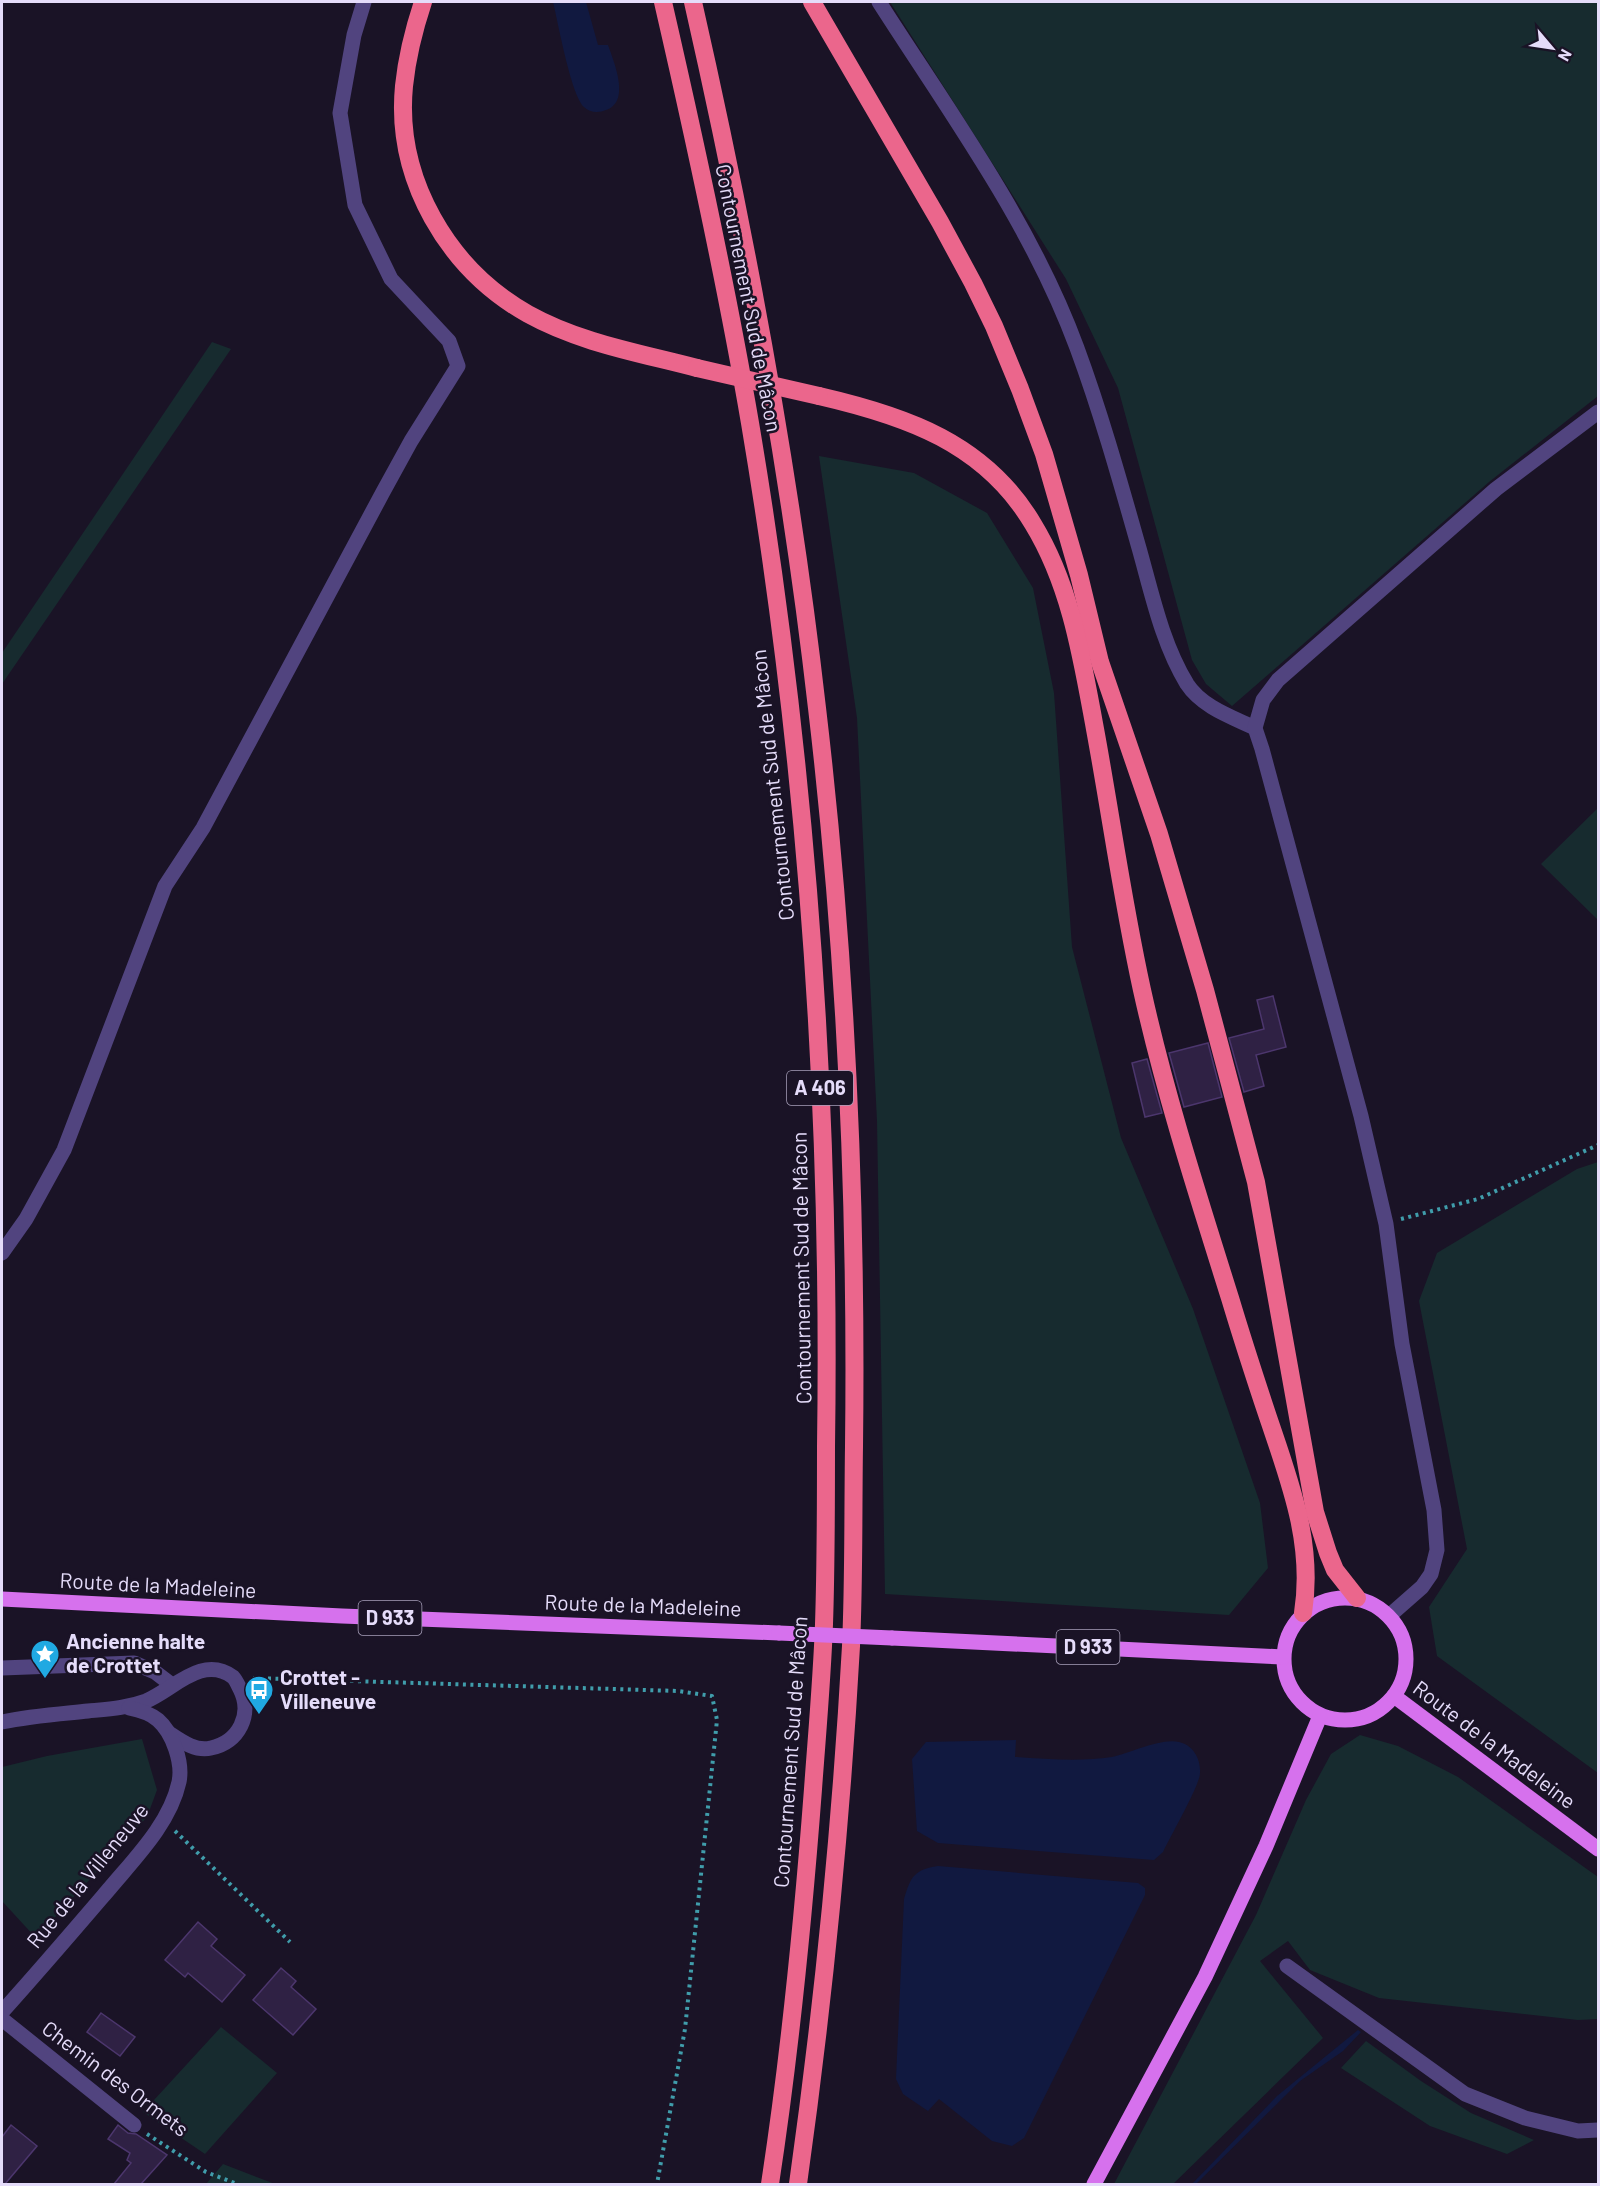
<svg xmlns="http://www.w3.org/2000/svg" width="1600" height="2186" font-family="Barlow,sans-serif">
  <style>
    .green { fill: #172b2f }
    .water { fill: #111940 }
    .building { fill: #2f2144; stroke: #4c366d; stroke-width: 1.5 }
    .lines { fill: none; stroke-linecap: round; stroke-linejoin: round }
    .path { stroke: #409dab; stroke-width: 4; stroke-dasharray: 3 4.5; stroke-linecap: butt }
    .minor { stroke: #51447f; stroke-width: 15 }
    .major { stroke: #d671ed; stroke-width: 15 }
    .highway { stroke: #eb668c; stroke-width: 18 }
    .major-bridge { stroke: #d671ed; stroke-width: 15 }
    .highway-bridge { stroke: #eb668c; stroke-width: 18 }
    .labels { text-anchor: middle; stroke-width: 5; stroke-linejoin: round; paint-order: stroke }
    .shield { fill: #1a1326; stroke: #a8a0ba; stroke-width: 1.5 }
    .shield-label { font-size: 20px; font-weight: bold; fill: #e5dcfa }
    .street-label { font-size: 21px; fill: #e5dcfa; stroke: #1a1326 }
    .poi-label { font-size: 21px; font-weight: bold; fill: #e5dcfa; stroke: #1a1326; text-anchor: start }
  </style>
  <rect width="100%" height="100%" fill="#1a1326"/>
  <g class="green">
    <polygon points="890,2 1598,2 1598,396 1489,482 1232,706 1206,684 1192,660 1118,388 1066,279"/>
    <polygon points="212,342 231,349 2,684 2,653"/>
    <polygon points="819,456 914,473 987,513 1033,588 1054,693 1072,947 1121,1138 1193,1309 1260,1503 1268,1568 1229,1615 885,1594 877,1121 857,718"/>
    <polygon points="1598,808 1598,920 1541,864"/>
    <polygon points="1598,1162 1598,1773 1437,1656 1429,1607 1467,1549 1419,1301 1437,1253 1577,1169"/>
    <polygon points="1360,1735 1398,1746 1458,1777 1598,1877 1598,2019 1578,2020 1379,1998 1310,1970 1288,1941 1260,1961 1323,2038 1173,2184 1114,2184 1256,1915 1306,1800 1331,1754"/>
    <polygon points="142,1739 157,1790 147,1817 36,1938 2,1901 2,1767 47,1756"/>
    <polygon points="221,2027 277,2073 205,2154 143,2112"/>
    <polygon points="1366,2041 1421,2081 1471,2113 1534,2140 1507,2154 1430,2126 1341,2068"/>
    <polygon points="223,2164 275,2184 206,2184"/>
  </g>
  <g class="water">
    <path d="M 553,2 L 586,2 L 598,45 L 608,45 C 614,62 631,102 606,110 C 599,113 590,113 584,107 C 571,95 558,22 553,2 Z"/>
    <path d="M 1016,1740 L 1015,1757 C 1047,1759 1080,1762 1112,1757 C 1131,1753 1160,1738 1179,1742 C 1193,1745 1201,1759 1200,1773 C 1200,1785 1170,1837 1163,1852 L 1154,1860 L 938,1843 L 917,1831 L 912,1759 L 926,1742 Z"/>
    <path d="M 938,1866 L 1138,1883 L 1145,1888 L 1145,1895 L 1024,2138 L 1012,2146 L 992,2141 L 939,2099 L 928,2111 L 903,2094 L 896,2079 L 904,1899 C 911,1876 914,1870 938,1866 Z"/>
    <polygon points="1358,2030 1361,2032 1343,2051 1300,2081 1196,2184 1192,2184 1277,2096"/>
  </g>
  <g class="building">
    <polygon points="1273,996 1286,1047 1256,1055 1264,1086 1244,1092 1229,1038 1264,1029 1257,1000"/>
    <polygon points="1208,1043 1222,1097 1184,1107 1169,1053"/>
    <polygon points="1147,1059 1162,1113 1145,1117 1132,1063"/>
    <polygon points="198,1922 217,1939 211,1946 245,1975 222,2002 188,1973 185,1977 165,1960"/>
    <polygon points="281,1968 296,1981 291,1987 316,2009 293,2035 253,2000"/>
    <polygon points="101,2013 135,2037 120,2056 87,2032"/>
    <polygon points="11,2125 37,2146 5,2184 2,2184 2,2137"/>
    <polygon points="118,2125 128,2133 136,2134 167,2155 141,2184 114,2184 131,2163 127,2160 130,2153 108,2139"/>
  </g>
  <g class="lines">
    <g class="path">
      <polyline points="1401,1219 1478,1199 1598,1145"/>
      <polyline points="253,1678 678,1691 712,1696 717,1720 685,2029 657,2184"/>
      <polyline points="175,1831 290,1942"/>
      <polyline points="147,2134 206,2172 237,2184"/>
    </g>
    <g class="minor">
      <path d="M 879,2 C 950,113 1031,223 1077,348 C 1101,413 1120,481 1139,548 C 1152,594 1162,643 1187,684 C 1202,707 1232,717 1255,728"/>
      <polyline points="2,1253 26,1219 64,1150 165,886 203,828 383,492 411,441 458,366 449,341 391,279 355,205 340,113 354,35 364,2"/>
      <polyline points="1389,1616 1422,1587 1431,1574 1437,1550 1434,1510 1402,1344 1386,1224 1361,1116 1262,749 1255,728 1263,700 1278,680 1496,489 1598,412"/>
      <polyline points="2,1668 134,1663 155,1672 172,1685"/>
      <path d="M 2,1722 C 30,1716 59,1714 88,1711 C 109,1709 127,1708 146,1701 C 173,1690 202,1654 233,1677 C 236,1680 238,1685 240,1689 C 253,1714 239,1742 211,1748 C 196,1752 181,1741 169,1733"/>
      <polyline points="1287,1966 1465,2094 1525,2118 1578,2131 1598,2130"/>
      <path d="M 2,2012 C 39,1971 74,1930 110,1888 C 136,1857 170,1823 179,1782 C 183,1763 173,1733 158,1720 C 150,1713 139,1710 129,1708"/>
      <polyline points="2,2019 134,2125"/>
    </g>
    <g class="major">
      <circle cx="1345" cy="1659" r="61"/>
      <polyline points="2,1599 342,1616 779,1633"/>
      <polyline points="892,1638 1283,1657"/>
      <polyline points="1394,1696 1598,1849"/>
      <polyline points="1094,2184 1205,1977 1266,1846 1320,1716"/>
    </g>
    <g class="highway">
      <path d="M 423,2 C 414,29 407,57 404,86 C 395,179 448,269 528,314 C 580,343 640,353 697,368"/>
      <path d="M 663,2 C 695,141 726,282 750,423 C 807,761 831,1105 826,1447 C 826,1506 826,1565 824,1624 C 822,1679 817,1734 813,1789 C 803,1921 790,2053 770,2184"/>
      <path d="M 693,2 C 746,235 790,470 817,708 C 846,954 857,1200 854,1447 C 853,1513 854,1580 851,1646 C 841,1826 823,2006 798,2184"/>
      <polyline points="812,2 940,222 973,283 994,326 1020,389 1044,454 1079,575 1100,662 1159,834 1205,990 1256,1182 1315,1512 1328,1553 1335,1570 1357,1598"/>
      <path d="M 819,396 C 906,416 985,443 1033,524 C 1071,586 1082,659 1095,729 C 1111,816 1123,904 1142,990 C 1165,1094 1198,1196 1230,1298 C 1242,1338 1255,1378 1268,1417 C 1290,1482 1314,1544 1303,1613"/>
    </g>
    <polyline class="major-bridge" points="779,1633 892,1638"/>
    <polyline class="highway-bridge" points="697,368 819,396"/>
  </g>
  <defs>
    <g id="sight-pin" transform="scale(1.5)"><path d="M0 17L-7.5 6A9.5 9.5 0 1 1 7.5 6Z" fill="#20a9e2" stroke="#1a1326"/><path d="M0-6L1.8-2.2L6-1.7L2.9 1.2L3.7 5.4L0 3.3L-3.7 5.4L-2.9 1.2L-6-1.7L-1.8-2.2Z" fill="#fff"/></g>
    <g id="bus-pin" transform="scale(1.5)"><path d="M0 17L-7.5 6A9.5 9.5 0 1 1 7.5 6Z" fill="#20a9e2" stroke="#1a1326"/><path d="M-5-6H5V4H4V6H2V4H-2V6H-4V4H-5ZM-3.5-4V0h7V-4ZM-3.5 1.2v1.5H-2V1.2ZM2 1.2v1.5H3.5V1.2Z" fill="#fff"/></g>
  </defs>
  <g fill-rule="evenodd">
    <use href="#sight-pin" x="45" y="1654"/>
    <use href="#bus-pin" x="259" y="1690"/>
  </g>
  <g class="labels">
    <g class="shield">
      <rect x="787" y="1071" width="66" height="34" rx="4.5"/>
      <rect x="358.5" y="1601" width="63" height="34" rx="4.5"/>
      <rect x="1056.5" y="1630" width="63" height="34" rx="4.5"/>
    </g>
    <g class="shield-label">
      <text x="820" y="1095">A 406</text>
      <text x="390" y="1625">D 933</text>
      <text x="1088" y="1654">D 933</text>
    </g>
    <g class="street-label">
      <text transform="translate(748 298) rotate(79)" y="7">Contournement Sud de Mâcon</text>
      <text transform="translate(773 785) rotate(-96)" y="7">Contournement Sud de Mâcon</text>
      <text transform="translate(802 1268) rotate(-91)" y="7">Contournement Sud de Mâcon</text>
      <text transform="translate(158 1586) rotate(3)" y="7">Route de la Madeleine</text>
      <text transform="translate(643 1606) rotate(2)" y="7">Route de la Madeleine</text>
      <text transform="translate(1494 1745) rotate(37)" y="7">Route de la Madeleine</text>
      <text transform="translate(791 1752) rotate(-86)" y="7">Contournement Sud de Mâcon</text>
      <text transform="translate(88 1876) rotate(-51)" y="7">Rue de la Villeneuve</text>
      <text transform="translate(115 2079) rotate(37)" y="7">Chemin des Ormets</text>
    </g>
    <g class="poi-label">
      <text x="66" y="1649">Ancienne halte<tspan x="66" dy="24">de Crottet</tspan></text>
      <text x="280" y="1685">Crottet -<tspan x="280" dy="24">Villeneuve</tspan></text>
    </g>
  </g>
  <rect width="1600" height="2186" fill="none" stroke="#e5dcfa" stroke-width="6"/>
  <g transform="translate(1552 48) rotate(119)" stroke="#1a1326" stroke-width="4.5" paint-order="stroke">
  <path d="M0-4.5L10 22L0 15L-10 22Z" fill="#e5dcfa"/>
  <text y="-9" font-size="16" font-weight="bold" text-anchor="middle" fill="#e5dcfa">N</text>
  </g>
</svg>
